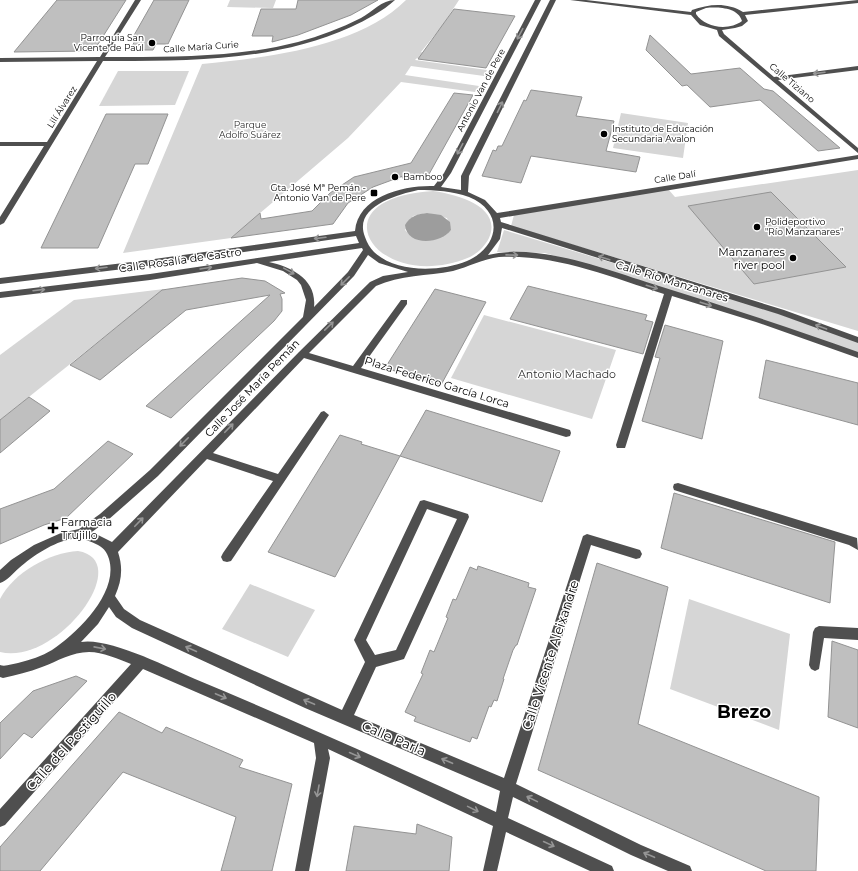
<svg xmlns="http://www.w3.org/2000/svg" width="858" height="871" font-family="Montserrat,sans-serif">
  <style>
    .green { fill: #d6d6d6; fill-rule: evenodd }
    .water { fill: #9d9d9d }
    .building { fill: #bfbfbf; stroke: #939393 }
    .lines { fill: none; stroke-linecap: round; stroke-linejoin: round }
    .minor { fill: #4f4f4f; fill-rule: evenodd }
    .oneway { stroke: #959595 }
    .poi-dot { fill: #000; stroke: #fff; stroke-width: 1.5 }
    .labels { text-anchor: middle; stroke-width: 3; stroke-linejoin: round; paint-order: stroke }
    .far-poi-label { font-size: 9px; fill: #000; stroke: #fff; text-anchor: start }
    .far-street-label { font-size: 9px; fill: #000; stroke: #fff }
    .far-park-label { font-size: 9px; fill: #2d2d2d; stroke: #fff }
    .poi-label { font-size: 11px; fill: #000; stroke: #fff; text-anchor: end }
    .street-label { font-size: 11px; fill: #000; stroke: #fff }
    .park-label { font-size: 11px; fill: #2d2d2d; stroke: #fff }
    .near-street-label { font-size: 13px; fill: #000; stroke: #fff }
    .near-district-label { font-size: 18px; font-weight: bold; fill: #000; stroke: #fff }
  </style>
  <rect width="100%" height="100%" fill="#fff"/>
  <g class="green">
    <polygon points="230,0 276,0 273,8 227,7"/>
    <path d="M 406,0 L 459,0 L 442,26 L 421,52 L 423,53 L 419,58 L 417,58 L 415,60 L 487,70 L 484,76 L 411,66 L 405,75 L 479,86 L 475,92 L 401,82 L 348,138 L 231,238 L 123,253 L 202,64 C 265,58 360,47 406,0 Z"/>
    <polygon points="118,71 189,71 175,105 99,106"/>
    <polygon points="621,113 688,123 683,158 613,148"/>
    <polygon points="858,170 858,331 511,226 514,215 668,189 675,197"/>
    <path d="M 433,191 C 455,194 503,206 489,238 C 485,246 478,253 470,257 C 377,296 312,198 433,191 ZM 427,213 L 447,218 L 451,230 C 442,242 414,242 405,230 L 413,216 Z"/>
    <polygon points="504,230 765,309 858,342 858,353 657,286 545,253 497,252"/>
    <polygon points="164,289 0,420 0,355 74,300"/>
    <polygon points="484,315 616,350 592,419 451,378"/>
    <path d="M 78,551 C 136,561 57,666 0,652 L 0,599 C 14,572 49,553 78,551 Z"/>
    <polygon points="250,584 315,610 288,657 222,629"/>
    <polygon points="689,599 790,634 779,730 670,689"/>
  </g>
  <path class="water" d="M 427,213 L 441,215 L 450,222 L 451,230 C 441,244 407,247 405,225 C 410,216 418,214 427,213 Z"/>
  <g class="building">
    <polygon points="57,0 126,0 95,49 91,51 14,52"/>
    <polygon points="154,0 189,0 168,44 156,44 153,50 130,50 137,37 133,37"/>
    <polygon points="298,0 378,0 351,15 298,35 272,42 273,36 252,36 261,9 296,9"/>
    <polygon points="454,9 515,16 486,68 418,59"/>
    <polygon points="650,35 691,74 740,68 764,89 773,91 840,148 818,151 760,100 710,107 687,85 682,86 646,50"/>
    <polygon points="531,90 582,97 576,116 614,121 606,151 640,157 636,172 531,156 521,183 482,176 493,150 496,151 498,146 502,146 524,100 526,101"/>
    <polygon points="454,93 473,95 428,176 402,178 403,176 373,187 348,203 333,224 231,238 260,213 261,219 312,211 330,193 354,177 411,163"/>
    <polygon points="106,114 168,114 148,164 135,164 98,248 41,248"/>
    <polygon points="771,192 846,267 754,284 688,206"/>
    <polygon points="242,278 265,281 285,293 280,294 282,299 282,311 274,321 171,418 146,406 270,295 186,310 100,380 70,365 162,290"/>
    <polygon points="528,286 647,315 645,320 653,322 643,354 510,319"/>
    <polygon points="435,289 486,302 441,385 385,368"/>
    <polygon points="665,325 723,341 702,439 642,421 660,358 655,357"/>
    <polygon points="766,360 858,383 858,425 759,398"/>
    <polygon points="29,397 50,411 0,453 0,420"/>
    <polygon points="426,410 560,451 542,502 400,456"/>
    <polygon points="340,435 362,442 361,444 400,456 335,577 268,552"/>
    <polygon points="108,441 133,454 66,518 44,525 0,544 0,509 54,489"/>
    <polygon points="674,493 835,542 830,603 661,548"/>
    <polygon points="597,563 668,587 638,724 819,797 816,871 766,871 538,770"/>
    <polygon points="478,566 529,583 528,587 536,589 517,645 516,645 513,650 503,679 504,679 497,701 494,700 491,707 489,706 477,739 472,737 470,742 414,721 416,717 405,712 423,674 421,673 430,650 434,652 448,618 446,617 453,599 456,600 470,567 477,570"/>
    <polygon points="832,641 858,650 858,728 828,717"/>
    <polygon points="76,676 87,681 32,738 24,733 0,759 0,723 33,691"/>
    <polygon points="119,712 162,733 166,727 243,760 239,767 292,784 272,871 221,871 236,817 123,772 40,871 0,871 0,847"/>
    <polygon points="417,824 452,837 449,871 346,871 354,826 416,834"/>
  </g>
  <g class="lines">
    <g class="minor">
      <path d="M 135,0 L 141,0 L 105,57 C 169,57 236,58 298,42 C 320,36 341,28 361,18 C 372,12 382,0 395,0 C 383,11 366,20 351,27 C 274,62 186,61 103,61 L 4,223 L 0,225 L 0,217 L 44,146 L 0,146 L 0,142 L 47,142 L 97,61 L 0,62 L 0,58 L 100,57 Z"/>
      <path d="M 535,0 L 541,0 L 451,173 L 441,187 L 461,190 L 461,176 L 550,0 L 556,0 L 469,176 L 468,192 L 485,200 L 497,213 L 858,155 L 858,159 L 500,218 L 501,222 L 784,310 L 858,337 L 858,343 L 778,314 L 502,228 L 500,239 L 488,255 C 539,242 610,271 659,286 C 726,307 792,328 858,352 L 858,358 L 756,322 L 672,296 L 626,445 L 625,448 L 617,448 L 616,445 L 664,294 C 611,277 556,254 499,257 C 483,259 468,267 453,271 C 427,276 400,275 376,286 L 309,353 L 353,366 L 401,300 L 407,300 L 407,304 L 361,368 L 570,430 L 571,433 L 570,436 L 566,437 L 304,358 L 213,453 L 278,474 L 321,412 L 324,411 L 329,415 L 231,561 L 227,562 L 223,561 L 221,557 L 223,553 L 273,481 L 207,459 L 118,552 C 123,567 122,581 115,596 L 124,609 L 140,620 L 342,710 L 365,662 L 354,640 L 420,501 L 424,500 L 468,514 L 469,517 L 404,659 L 376,667 L 354,715 L 504,778 L 583,536 L 587,534 L 640,550 L 642,554 L 640,558 L 636,559 L 591,545 L 516,784 L 641,845 L 690,866 L 692,871 L 668,871 L 631,855 L 513,797 L 508,818 L 612,866 L 614,871 L 590,871 L 506,832 L 497,871 L 483,871 L 493,826 L 328,749 L 330,758 L 309,871 L 295,871 L 316,758 L 314,743 L 143,669 L 5,825 L 0,827 L 0,809 L 131,664 C 118,659 103,652 89,652 C 72,652 58,661 42,667 C 29,672 16,675 3,678 L 0,677 L 0,665 C 5,667 12,664 18,663 C 30,660 42,656 52,650 C 77,633 119,593 109,559 C 107,553 105,549 98,545 C 90,541 82,538 72,539 C 53,542 33,556 19,568 C 13,573 7,581 0,583 L 0,570 L 11,560 L 34,545 L 61,533 L 79,529 L 100,514 L 150,470 L 303,317 L 306,300 L 301,285 L 297,280 L 283,271 L 257,263 L 150,280 L 0,298 L 0,292 L 150,274 L 359,243 L 356,236 L 140,267 L 0,284 L 0,278 L 140,261 L 355,231 C 358,196 404,185 434,186 L 444,173 ZM 418,190 C 435,190 453,191 469,197 C 505,212 499,247 467,261 C 440,272 396,273 374,252 C 370,248 367,243 365,237 C 353,207 396,195 418,190 ZM 362,248 L 363,250 L 348,272 L 314,307 C 317,279 291,267 269,262 ZM 368,255 L 379,263 L 408,272 L 383,276 L 370,282 L 299,352 L 112,542 L 92,532 L 108,520 L 158,476 L 354,276 ZM 427,509 L 457,519 L 396,650 L 375,655 L 366,640 ZM 109,607 L 116,617 L 132,628 L 305,708 L 500,791 L 496,812 C 396,766 296,721 195,679 C 168,667 108,637 81,642 L 98,624 Z"/>
      <path d="M 570,0 L 586,0 L 691,12 L 692,10 C 709,4 727,2 743,12 L 858,0 L 858,3 L 745,15 L 748,21 L 742,26 L 735,28 L 722,30 L 724,34 L 774,77 L 858,66 L 858,70 L 778,80 L 858,148 L 858,153 L 719,36 L 717,30 L 700,25 L 691,15 ZM 706,8 C 717,7 738,7 742,21 C 729,31 705,28 696,14 L 696,12 Z"/>
      <polygon points="678,483 857,538 858,550 849,545 674,490 673,487 674,484"/>
      <polygon points="819,626 858,628 858,640 824,638 819,669 815,671 811,669 809,665 813,632 815,628"/>
    </g>
  </g>
  <defs><path id="oneway-shaft" d="M-6 0H5M1.5-3L5.5 0L1.5 3" fill="none" stroke-width="1.6" stroke-linecap="round" stroke-linejoin="round"/></defs>
  <g class="oneway">
    <use href="#oneway-shaft" transform="translate(520 34) rotate(118)"/>
    <use href="#oneway-shaft" transform="translate(819 73) rotate(173)"/>
    <use href="#oneway-shaft" transform="translate(500 107) rotate(-64)"/>
    <use href="#oneway-shaft" transform="translate(460 149) rotate(118)"/>
    <use href="#oneway-shaft" transform="translate(320 238) rotate(173)"/>
    <use href="#oneway-shaft" transform="translate(512 255) rotate(1)"/>
    <use href="#oneway-shaft" transform="translate(604 258) rotate(-163)"/>
    <use href="#oneway-shaft" transform="translate(101 268) rotate(173)"/>
    <use href="#oneway-shaft" transform="translate(206 268) rotate(-9)"/>
    <use href="#oneway-shaft" transform="translate(289 271) rotate(29)"/>
    <use href="#oneway-shaft" transform="translate(345 281) rotate(135)"/>
    <use href="#oneway-shaft" transform="translate(652 287) rotate(17)"/>
    <use href="#oneway-shaft" transform="translate(39 290) rotate(-7)"/>
    <use href="#oneway-shaft" transform="translate(706 304) rotate(18)"/>
    <use href="#oneway-shaft" transform="translate(329 326) rotate(-44)"/>
    <use href="#oneway-shaft" transform="translate(821 327) rotate(-160)"/>
    <use href="#oneway-shaft" transform="translate(229 428) rotate(-46)"/>
    <use href="#oneway-shaft" transform="translate(184 442) rotate(135)"/>
    <use href="#oneway-shaft" transform="translate(139 522) rotate(-46)"/>
    <use href="#oneway-shaft" transform="translate(100 648) rotate(11)"/>
    <use href="#oneway-shaft" transform="translate(191 649) rotate(-156)"/>
    <use href="#oneway-shaft" transform="translate(221 696) rotate(23)"/>
    <use href="#oneway-shaft" transform="translate(309 702) rotate(-157)"/>
    <use href="#oneway-shaft" transform="translate(355 755) rotate(24)"/>
    <use href="#oneway-shaft" transform="translate(447 761) rotate(-157)"/>
    <use href="#oneway-shaft" transform="translate(318 791) rotate(100)"/>
    <use href="#oneway-shaft" transform="translate(532 799) rotate(-154)"/>
    <use href="#oneway-shaft" transform="translate(473 809) rotate(26)"/>
    <use href="#oneway-shaft" transform="translate(549 844) rotate(25)"/>
    <use href="#oneway-shaft" transform="translate(649 855) rotate(-157)"/>
  </g>
  <g class="poi-dot">
    <circle cx="152" cy="43" r="4"/>
    <circle cx="604" cy="134" r="4"/>
    <circle cx="395" cy="177" r="4"/>
    <rect x="370" y="189" width="8" height="8" rx="2"/>
    <circle cx="757" cy="227" r="4"/>
    <circle cx="793" cy="258" r="4"/>
    <path d="M51 522h4v4h4v4h-4v4h-4v-4h-4v-4h4z"/>
  </g>
  <g class="labels">
    <g class="far-poi-label">
      <text x="144" y="41" text-anchor="end">Parroquia San<tspan x="144" dy="10">Vicente de Paúl</tspan></text>
      <text x="612" y="132">Instituto de Educación<tspan x="612" dy="10">Secundaria Avalon</tspan></text>
      <text x="403" y="180">Bamboo</text>
      <text x="366" y="191" text-anchor="end">Gta. José Mª Pemán -<tspan x="366" dy="10">Antonio Van de Pere</tspan></text>
      <text x="765" y="225">Polideportivo<tspan x="765" dy="10">"Río Manzanares"</tspan></text>
    </g>
    <g class="far-street-label">
      <text transform="translate(201 47) rotate(-4)" y="3">Calle María Curie</text>
      <text transform="translate(792 83) rotate(40)" y="3">Calle Tiziano</text>
      <text transform="translate(481 90) rotate(-62)" y="3">Antonio Van de Pere</text>
      <text transform="translate(62 107) rotate(-58)" y="3">Lilí Álvarez</text>
      <text transform="translate(675 177) rotate(-9)" y="3">Calle Dalí</text>
    </g>
    <g class="far-park-label">
      <text x="250" y="128">Parque<tspan x="250" dy="10">Adolfo Suárez</tspan></text>
    </g>
    <g class="poi-label">
      <text x="785" y="256">Manzanares<tspan x="785" dy="13">river pool</tspan></text>
      <text x="61" y="526" text-anchor="start">Farmacia<tspan x="61" dy="13">Trujillo</tspan></text>
    </g>
    <g class="street-label">
      <text transform="translate(180 260) rotate(-8)" y="4">Calle Rosalía de Castro</text>
      <text transform="translate(672 281) rotate(17)" y="4">Calle Río Manzanares</text>
      <text transform="translate(437 382) rotate(17)" y="4">Plaza Federico García Lorca</text>
      <text transform="translate(252 388) rotate(-46)" y="4">Calle José María Pemán</text>
    </g>
    <g class="park-label">
      <text x="567" y="378">Antonio Machado</text>
    </g>
    <g class="near-street-label">
      <text transform="translate(550 655) rotate(-72)" y="5">Calle Vicente Aleixandre</text>
      <text transform="translate(394 738) rotate(23)" y="5">Calle Parla</text>
      <text transform="translate(71 741) rotate(-48)" y="5">Calle del Postiguillo</text>
    </g>
    <g class="near-district-label">
      <text x="744" y="718">Brezo</text>
    </g>
  </g>
</svg>
